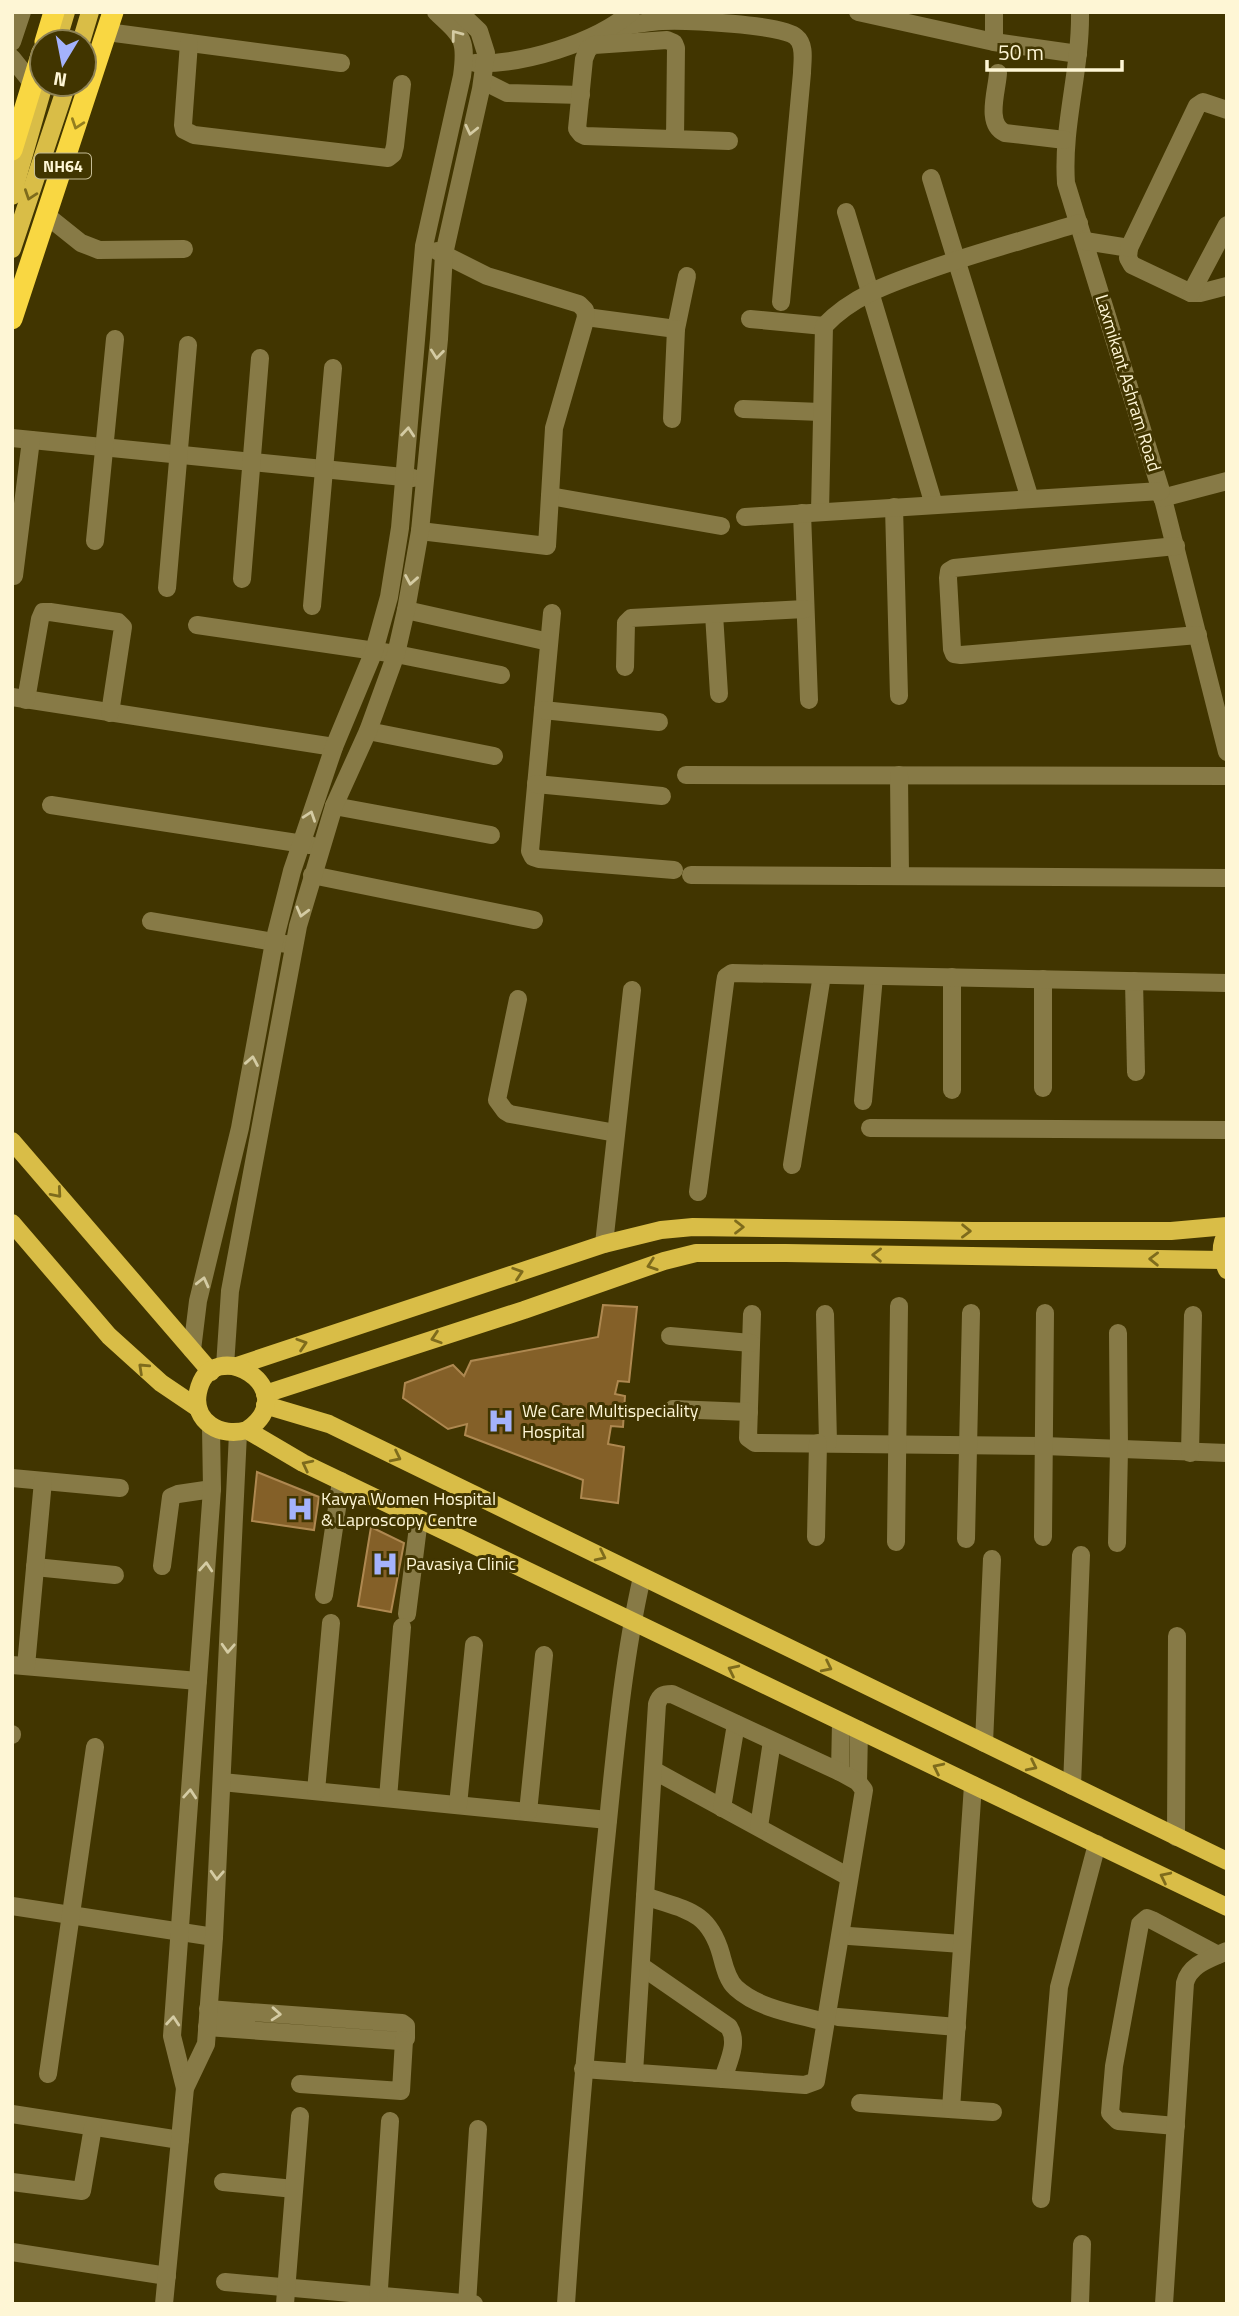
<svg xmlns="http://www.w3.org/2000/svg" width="1239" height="2316" font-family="'Titillium Web',sans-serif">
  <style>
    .building { fill: #846028; stroke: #ae8850; stroke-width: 2 }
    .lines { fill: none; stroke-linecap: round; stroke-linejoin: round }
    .minor { stroke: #877a46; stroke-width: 18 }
    .major { stroke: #d9bd47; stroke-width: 18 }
    .highway { stroke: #f9d742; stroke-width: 21 }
    .oneway { stroke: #d4cba3 }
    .oneway2 { stroke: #947e1e }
    .oneway3 { stroke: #7e6b1c }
    .labels { text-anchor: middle; stroke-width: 6; stroke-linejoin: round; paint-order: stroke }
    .shield { fill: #413500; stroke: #c5bc95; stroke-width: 2 }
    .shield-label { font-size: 16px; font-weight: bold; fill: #fef6d5 }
    .street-label { font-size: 18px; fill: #fef6d5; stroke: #413500 }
    .poi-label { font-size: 18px; fill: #fef6d5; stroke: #413500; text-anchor: start }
  </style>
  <rect width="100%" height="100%" fill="#413500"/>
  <g class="building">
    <polygon points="603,1305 637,1307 629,1382 618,1381 615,1394 625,1396 623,1427 611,1426 608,1444 624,1447 618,1503 581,1498 583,1480 465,1435 467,1424 448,1429 403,1398 405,1383 453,1365 464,1376 471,1361 598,1337"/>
    <polygon points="257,1472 319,1497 314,1530 252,1521"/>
    <polygon points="371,1527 404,1543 391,1612 358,1606"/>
  </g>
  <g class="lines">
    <g class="minor">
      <polyline points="858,12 994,42 1078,54"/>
      <polyline points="994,12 994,42"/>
      <path d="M 1080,12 C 1081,70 1062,125 1066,183 L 1161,491 L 1227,752"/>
      <path d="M 608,29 C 625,26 644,22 662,21 C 683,20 783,24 796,37 C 806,45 802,62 802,73 L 781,302"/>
      <polyline points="107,32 341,63"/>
      <polyline points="12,42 22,12"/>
      <polyline points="189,43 183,125 184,130 194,135 388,158 393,154 395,146 402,84"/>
      <polyline points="12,58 32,83"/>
      <path d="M 475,63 C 522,65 596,43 631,12"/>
      <path d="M 998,73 C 997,91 985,124 1005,133 L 1065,140"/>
      <polyline points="483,81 507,93 581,95"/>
      <polyline points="675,139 676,48 674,43 667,40 594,45 588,49 584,59 577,129 581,134 585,136 729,141"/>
      <polyline points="931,178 1030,499"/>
      <polyline points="846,212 934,505"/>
      <polyline points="46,215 81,243 99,250 184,249"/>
      <polyline points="1085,241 1129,248 1128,258 1132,265 1191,293 1200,293 1227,286"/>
      <polyline points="1129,248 1197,106 1203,102 1227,110"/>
      <polyline points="1191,293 1227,225"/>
      <polyline points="586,317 676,329 687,276"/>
      <polyline points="750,319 824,326"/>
      <polyline points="743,409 821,412"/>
      <polyline points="672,419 676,329"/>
      <polyline points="12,438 413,478"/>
      <polyline points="550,496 721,526"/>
      <polyline points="1162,498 1227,481"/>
      <polyline points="894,507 899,696"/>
      <path d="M 820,512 L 824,326 C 852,296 891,283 928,270 C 978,252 1029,239 1079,223"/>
      <polyline points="802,513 809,700"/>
      <polyline points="745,517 1161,491"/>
      <polyline points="420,531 547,546 554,428 586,317 585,310 579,304 487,276 437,251"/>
      <polyline points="95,541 115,339"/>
      <polyline points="1176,546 954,568 949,571 948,578 952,649 954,654 961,655 1198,635"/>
      <polyline points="14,576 31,440"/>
      <polyline points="242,579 260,358"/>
      <polyline points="167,588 188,345"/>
      <polyline points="312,606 333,368"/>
      <polyline points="406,610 549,642"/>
      <polyline points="552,613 530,851 533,857 539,859 674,870"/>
      <polyline points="714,614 719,694"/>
      <polyline points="197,625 396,654 501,675"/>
      <polyline points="625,667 626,623 631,618 805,609"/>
      <polyline points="12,697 334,747"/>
      <polyline points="26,700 40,619 43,612 50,612 118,622 123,627 110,713"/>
      <polyline points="543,710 659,722"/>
      <polyline points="368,731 494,756"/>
      <polyline points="686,775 1227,776"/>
      <polyline points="899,775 900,876"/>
      <polyline points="536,784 662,796"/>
      <polyline points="51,805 310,845"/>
      <polyline points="334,806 491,835"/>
      <polyline points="312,875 534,920"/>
      <polyline points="691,875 1227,878"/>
      <polyline points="151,921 286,944"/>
      <polyline points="1134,981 1136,1072"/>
      <polyline points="518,999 497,1100 505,1111 510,1114 616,1133"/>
      <polyline points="1043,1088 1043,979"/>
      <polyline points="952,1090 952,977"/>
      <polyline points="863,1101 874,976"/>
      <polyline points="870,1128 1227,1130"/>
      <polyline points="792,1165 822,975"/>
      <polyline points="698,1192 725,983 726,977 732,973 1227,983"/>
      <polyline points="604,1244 632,990"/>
      <polyline points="752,1314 748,1438 755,1443 1044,1446 1227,1453"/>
      <polyline points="825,1314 828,1443"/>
      <polyline points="670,1336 751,1343"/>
      <path d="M 192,1350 L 198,1301 L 240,1128 L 274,942 L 292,871 L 334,747 L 374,651 L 389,597 L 400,528 L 424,246 L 462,76 C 467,39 463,37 436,12"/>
      <polyline points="225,1366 230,1291 298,926 334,806 368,731 396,654 406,610 420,531 439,339 444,254 481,89 486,53 479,31 459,12"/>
      <polyline points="673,1409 749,1412"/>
      <polyline points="1190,1453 1193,1315"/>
      <polyline points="12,1478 120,1488"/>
      <polyline points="816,1537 818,1443"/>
      <polyline points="1043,1537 1045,1313"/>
      <polyline points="966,1539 971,1313"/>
      <polyline points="896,1542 899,1306"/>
      <polyline points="1117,1543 1119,1450 1118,1333"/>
      <polyline points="162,1566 171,1497 178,1494 212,1489"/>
      <polyline points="35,1567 115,1575"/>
      <polyline points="324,1595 341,1481"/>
      <polyline points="407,1614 419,1519"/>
      <polyline points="12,1665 198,1681"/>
      <polyline points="26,1666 43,1481"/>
      <polyline points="12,1735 12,1734"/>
      <polyline points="984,1743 992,1559"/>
      <polyline points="653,1770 849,1877"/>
      <polyline points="840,1772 841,1722"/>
      <polyline points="222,1782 608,1820"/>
      <polyline points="858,1782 859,1730"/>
      <polyline points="1072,1786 1081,1555"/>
      <polyline points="316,1791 331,1623"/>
      <polyline points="388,1798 402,1627"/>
      <polyline points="458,1805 474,1645"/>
      <polyline points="722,1808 736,1724"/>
      <polyline points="528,1812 544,1655"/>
      <polyline points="759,1827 772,1741"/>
      <polyline points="1176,1837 1177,1636"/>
      <path d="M 645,1896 C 684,1910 708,1909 721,1954 C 724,1965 727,1980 736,1988 C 759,2009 796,2014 825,2022"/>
      <polyline points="12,1906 214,1937"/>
      <polyline points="849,1936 962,1944"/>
      <path d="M 641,1966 L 729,2027 C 739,2043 728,2062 723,2079"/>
      <polyline points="838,2017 957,2027"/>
      <polyline points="207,2027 400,2041 406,2038 406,2026 402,2023 208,2009"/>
      <path d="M 583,2069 L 805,2085 L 816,2081 L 864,1790 L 858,1782 L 840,1772 L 672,1694 C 663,1694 660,1695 657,1704 L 634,2073"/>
      <polyline points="48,2074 95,1747"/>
      <polyline points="300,2084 401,2091 404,2040"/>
      <polyline points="185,2088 172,2036 212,1489 211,1427"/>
      <polyline points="860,2103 993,2112"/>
      <polyline points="951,2109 973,1785"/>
      <polyline points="12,2114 180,2140"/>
      <polyline points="1176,2126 1118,2121 1110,2113 1114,2066 1140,1924 1147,1918 1152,1920 1218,1955"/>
      <polyline points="12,2182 82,2191 93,2127"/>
      <polyline points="223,2182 294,2189"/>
      <polyline points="1041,2199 1059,1987 1097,1844"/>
      <polyline points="12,2252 167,2276"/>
      <polyline points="225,2282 474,2304"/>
      <polyline points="164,2304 185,2088 206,2044 214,1937 238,1433"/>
      <polyline points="285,2304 300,2116"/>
      <polyline points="378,2304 390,2121"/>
      <polyline points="467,2304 478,2129"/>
      <path d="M 566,2304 C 576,2155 589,2008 604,1860 C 614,1766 621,1669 642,1577"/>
      <polyline points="1080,2304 1082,2244"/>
      <path d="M 1164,2304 L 1185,1983 C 1190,1964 1210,1959 1227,1951"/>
    </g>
    <g class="major">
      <polyline points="57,42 66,12"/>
      <polyline points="81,42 90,12"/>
      <polyline points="12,196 44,84"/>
      <polyline points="12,249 67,84"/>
      <polyline points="12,1141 211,1372"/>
      <polyline points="12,1223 109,1336 161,1383 198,1408"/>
      <path d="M 1227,1233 C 1219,1246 1221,1257 1227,1270"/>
      <polyline points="237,1366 604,1244 661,1230 693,1227 973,1231 1171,1231 1227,1226"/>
      <polyline points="265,1394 524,1310 664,1261 696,1253 786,1253 1222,1260"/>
      <polyline points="265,1405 329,1424 1227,1861"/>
      <path d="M 247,1430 C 306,1390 211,1331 198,1392 C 192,1422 221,1438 247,1430 L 303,1463 L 1227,1907"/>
    </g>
    <g class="highway">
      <polyline points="45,42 54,12"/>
      <polyline points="12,150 42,52"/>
      <polyline points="12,319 113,12"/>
    </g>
  </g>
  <defs><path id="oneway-chevron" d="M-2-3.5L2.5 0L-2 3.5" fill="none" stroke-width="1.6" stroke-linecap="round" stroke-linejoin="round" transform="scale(1.75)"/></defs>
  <g class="oneway">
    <use href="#oneway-chevron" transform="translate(456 35) rotate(-127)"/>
    <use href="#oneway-chevron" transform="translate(471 130) rotate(103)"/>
    <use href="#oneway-chevron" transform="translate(437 354) rotate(96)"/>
    <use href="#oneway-chevron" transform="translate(408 432) rotate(-85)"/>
    <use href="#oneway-chevron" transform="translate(411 580) rotate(100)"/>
    <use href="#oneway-chevron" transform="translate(310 816) rotate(-71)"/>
    <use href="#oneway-chevron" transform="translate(302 912) rotate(105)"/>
    <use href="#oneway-chevron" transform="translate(252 1061) rotate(-80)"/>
    <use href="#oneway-chevron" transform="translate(203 1282) rotate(-76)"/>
    <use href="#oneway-chevron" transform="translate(206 1567) rotate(-86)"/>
    <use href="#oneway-chevron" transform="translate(228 1648) rotate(93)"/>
    <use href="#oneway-chevron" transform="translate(190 1794) rotate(-86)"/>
    <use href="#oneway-chevron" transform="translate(217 1875) rotate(93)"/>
    <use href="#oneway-chevron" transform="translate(276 2014) rotate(4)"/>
    <use href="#oneway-chevron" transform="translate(173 2021) rotate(-85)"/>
  </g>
  <use class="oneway2" href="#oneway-chevron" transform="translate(77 124) rotate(109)"/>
  <g class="oneway3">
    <use href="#oneway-chevron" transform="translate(30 195) rotate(109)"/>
    <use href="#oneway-chevron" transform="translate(57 1193) rotate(49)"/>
    <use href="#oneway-chevron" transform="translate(739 1227)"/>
    <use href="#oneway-chevron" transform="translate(966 1231) rotate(1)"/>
    <use href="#oneway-chevron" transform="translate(877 1255) rotate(-179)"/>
    <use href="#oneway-chevron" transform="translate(1154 1259) rotate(-179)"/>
    <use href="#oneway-chevron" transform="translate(652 1265) rotate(161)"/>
    <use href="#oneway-chevron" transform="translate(518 1273) rotate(-18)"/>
    <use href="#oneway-chevron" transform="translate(436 1338) rotate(162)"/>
    <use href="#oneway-chevron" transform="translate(302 1344) rotate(-18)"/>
    <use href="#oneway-chevron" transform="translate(143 1368) rotate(-137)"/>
    <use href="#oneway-chevron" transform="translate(396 1457) rotate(26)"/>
    <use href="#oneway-chevron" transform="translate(307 1465) rotate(-153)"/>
    <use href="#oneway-chevron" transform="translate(601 1556) rotate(26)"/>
    <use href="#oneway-chevron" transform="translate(827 1667) rotate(26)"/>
    <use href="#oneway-chevron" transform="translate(733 1670) rotate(-154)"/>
    <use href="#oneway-chevron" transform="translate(1032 1766) rotate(26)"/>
    <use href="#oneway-chevron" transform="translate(938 1768) rotate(-154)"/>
    <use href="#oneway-chevron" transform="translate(1165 1877) rotate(-154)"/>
  </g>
  <defs>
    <g id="hospital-bare" transform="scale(2.1)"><path d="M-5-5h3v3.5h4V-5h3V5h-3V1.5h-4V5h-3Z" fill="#a4b2fc" stroke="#413500" stroke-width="2.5" paint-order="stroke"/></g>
  </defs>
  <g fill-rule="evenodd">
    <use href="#hospital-bare" x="501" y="1421"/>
    <use href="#hospital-bare" x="300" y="1509"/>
    <use href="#hospital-bare" x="385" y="1564"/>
  </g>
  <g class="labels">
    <rect class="shield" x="35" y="153.5" width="56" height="25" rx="5"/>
    <g class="shield-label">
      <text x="63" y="172">NH64</text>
    </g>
    <g class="street-label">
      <text transform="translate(1128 383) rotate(73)" y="6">Laxmikant Ashram Road</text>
    </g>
    <g class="poi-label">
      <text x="522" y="1417">We Care Multispeciality<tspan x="522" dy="21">Hospital</tspan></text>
      <text x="321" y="1505">Kavya Women Hospital<tspan x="321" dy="21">&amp; Laproscopy Centre</tspan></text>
      <text x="406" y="1570">Pavasiya Clinic</text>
    </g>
  </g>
  <rect width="1239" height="2316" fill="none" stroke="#fef6d5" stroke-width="28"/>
  <g transform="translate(63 63) rotate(190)"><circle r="33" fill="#413500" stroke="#8d8255" stroke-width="2"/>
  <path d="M0-5L12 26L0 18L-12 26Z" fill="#a4b2fc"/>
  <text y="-10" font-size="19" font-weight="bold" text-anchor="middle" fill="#fef6d5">N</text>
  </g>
  <path d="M987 60v10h135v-10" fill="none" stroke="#fef6d5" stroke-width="3.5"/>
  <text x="998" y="60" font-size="21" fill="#fef6d5" stroke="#413500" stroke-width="5" paint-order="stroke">50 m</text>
</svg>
